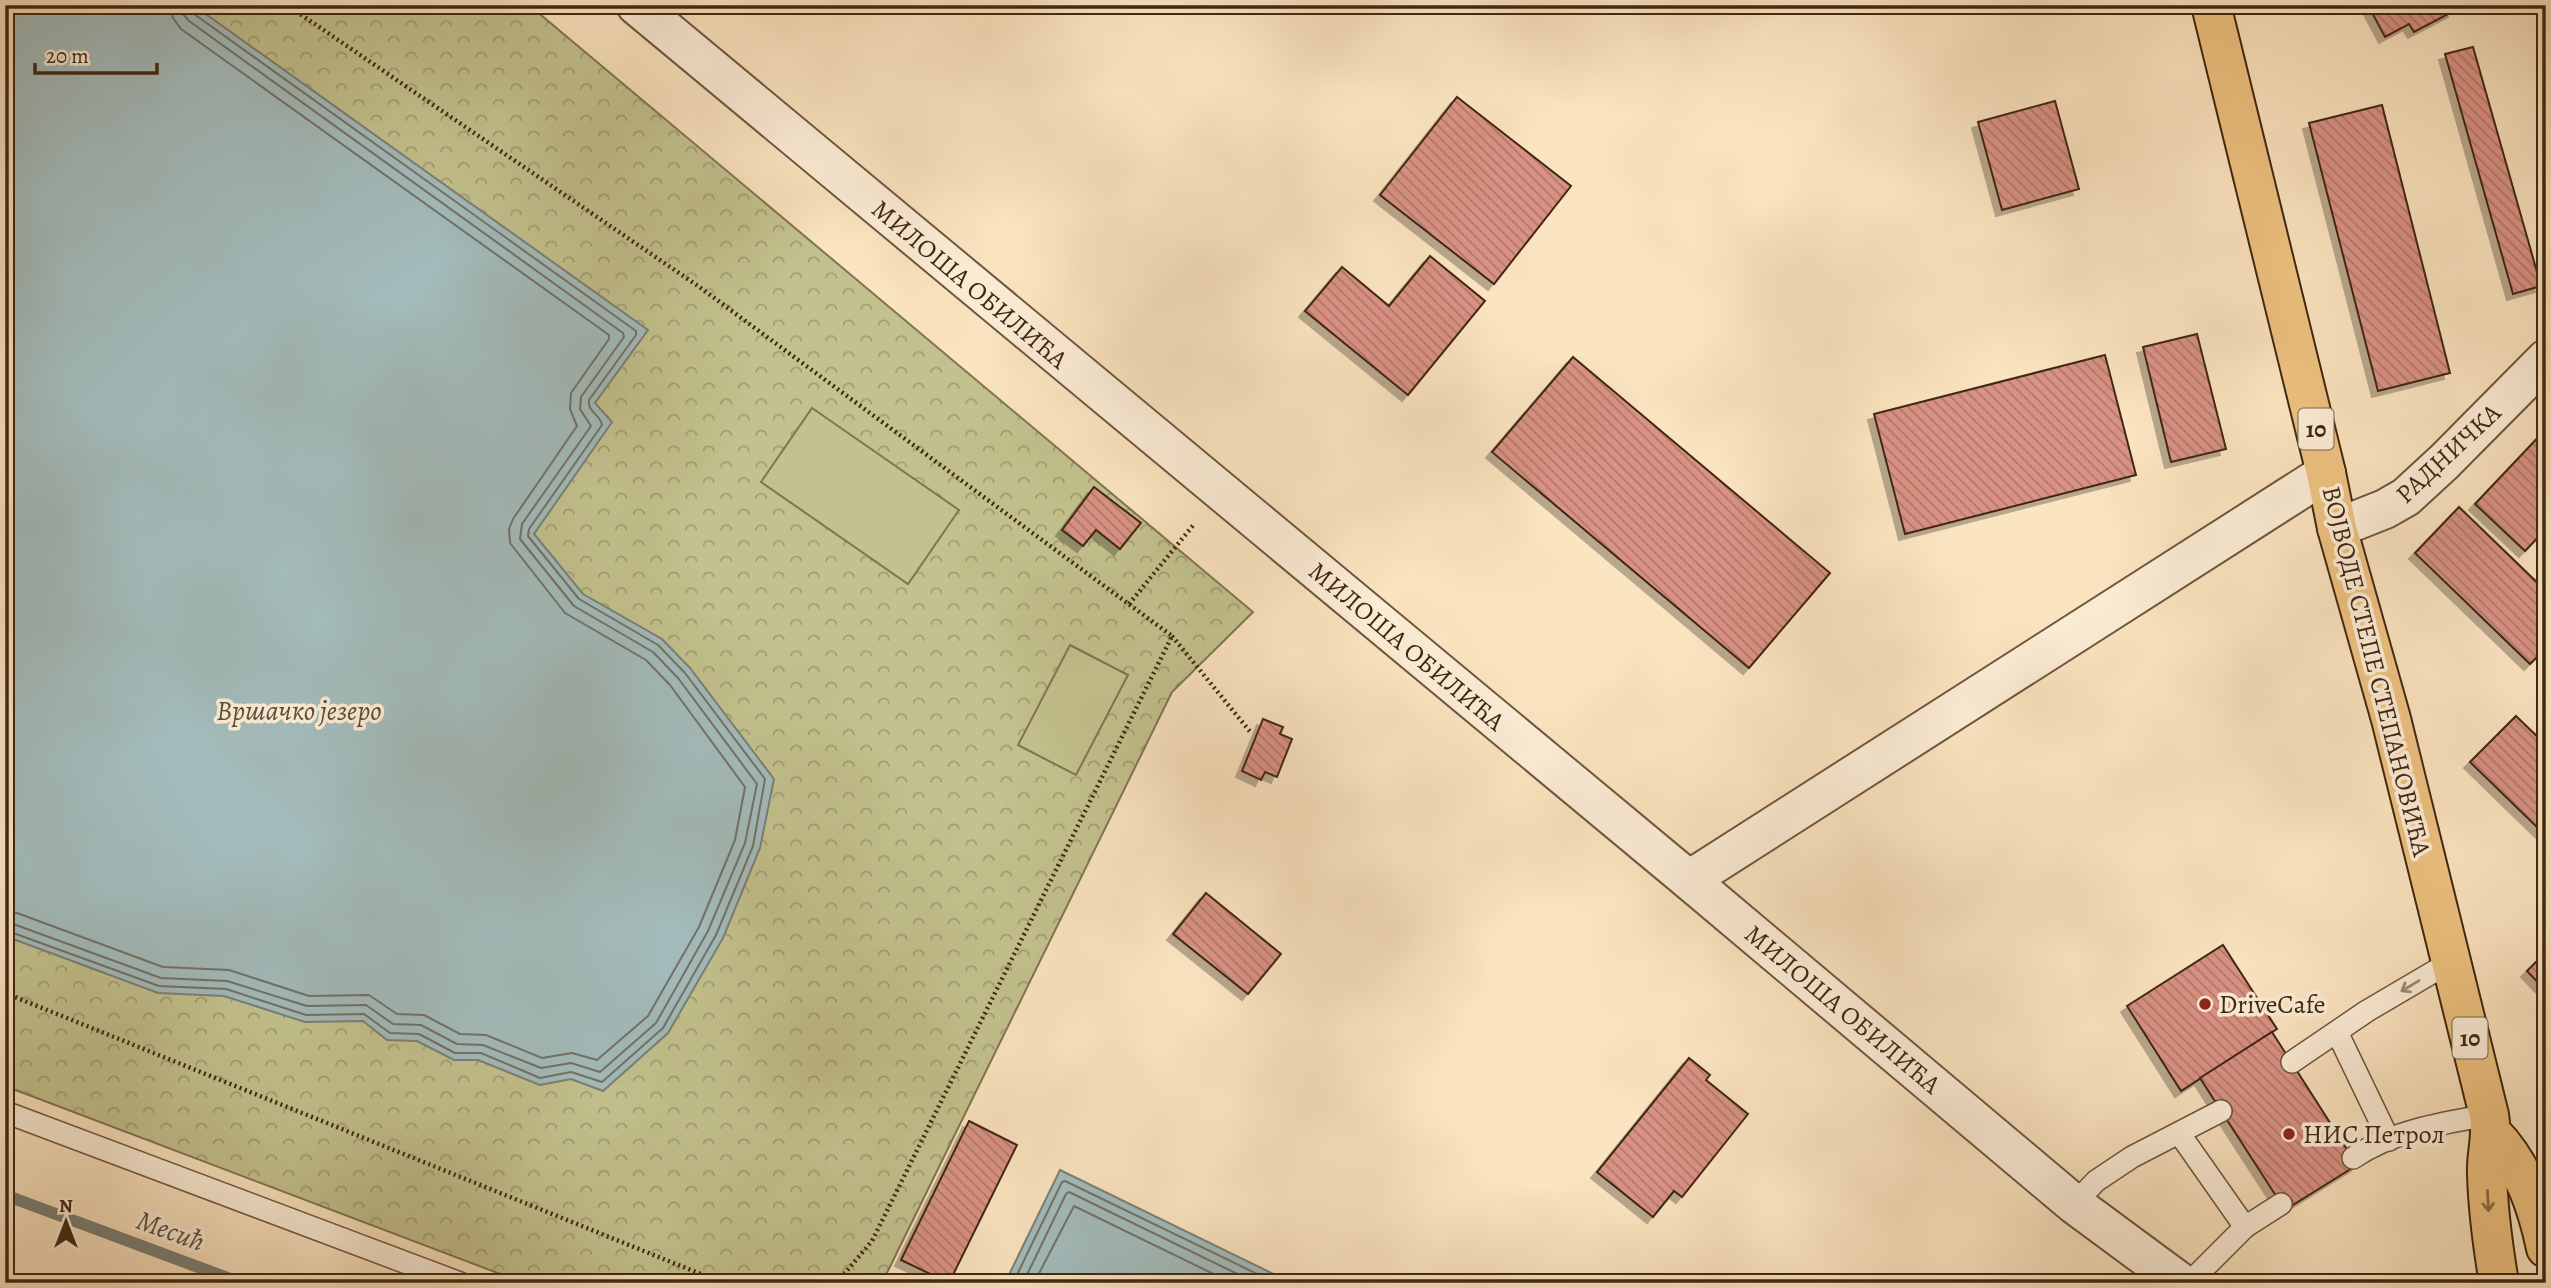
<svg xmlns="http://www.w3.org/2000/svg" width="2551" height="1288" font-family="Alegreya,serif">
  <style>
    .park { fill: url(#park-crowns); stroke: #827450; stroke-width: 2 }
    .pitch { fill: #c3c28e; stroke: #827450; stroke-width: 2 }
    .water { fill: #a3bcbc; stroke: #7b8078; stroke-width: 2 }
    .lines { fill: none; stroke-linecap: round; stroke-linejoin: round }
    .shore { stroke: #727267; stroke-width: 2 }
    .stream { stroke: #7b8078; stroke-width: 12 }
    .building { fill: url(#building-back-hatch); stroke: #402712; stroke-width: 2; filter: url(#shadow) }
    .lane-casing { stroke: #6f563e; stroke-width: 24 }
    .street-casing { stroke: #6f563e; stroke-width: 42 }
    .primary-casing { stroke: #402712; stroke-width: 42 }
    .path { stroke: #402712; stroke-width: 4.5; stroke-dasharray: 2 3.5; stroke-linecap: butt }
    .lane { stroke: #fcedd6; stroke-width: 21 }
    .street { stroke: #fcedd6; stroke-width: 38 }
    .primary { stroke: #eec280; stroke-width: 38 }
    .oneway { stroke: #9e8a74 }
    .oneway2 { stroke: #8e6d44 }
    .poi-dot { fill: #8f2418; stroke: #fcedd6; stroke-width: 2.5 }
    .labels { text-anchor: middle; stroke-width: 7; stroke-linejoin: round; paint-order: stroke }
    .shield { fill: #fcedd6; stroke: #78624d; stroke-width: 2 }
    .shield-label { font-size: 24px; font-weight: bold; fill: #402712 }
    .street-label { font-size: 26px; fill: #402712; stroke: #fcedd6 }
    .poi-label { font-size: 26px; fill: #402712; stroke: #fcedd6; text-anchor: start }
    .water-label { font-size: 28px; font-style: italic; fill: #594c3c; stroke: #fcedd6 }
  </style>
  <defs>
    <pattern id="park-crowns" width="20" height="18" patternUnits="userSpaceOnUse" patternTransform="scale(1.75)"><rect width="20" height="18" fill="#c3c28e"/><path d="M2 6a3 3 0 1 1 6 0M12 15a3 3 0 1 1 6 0" fill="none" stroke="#a09e73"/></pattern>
    <pattern id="building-back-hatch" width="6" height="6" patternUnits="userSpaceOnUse" patternTransform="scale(1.75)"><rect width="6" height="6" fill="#da9284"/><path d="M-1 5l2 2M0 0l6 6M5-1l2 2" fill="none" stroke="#b2776b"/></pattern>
    <filter id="shadow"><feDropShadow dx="-6" dy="6" stdDeviation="0" flood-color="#0004"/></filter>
  </defs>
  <rect width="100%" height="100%" fill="#fbe4c0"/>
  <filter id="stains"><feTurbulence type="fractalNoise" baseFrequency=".00286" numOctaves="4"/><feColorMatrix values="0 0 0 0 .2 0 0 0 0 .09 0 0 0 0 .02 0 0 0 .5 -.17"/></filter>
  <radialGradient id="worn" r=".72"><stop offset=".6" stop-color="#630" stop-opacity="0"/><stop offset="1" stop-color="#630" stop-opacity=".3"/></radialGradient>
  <polygon class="park" points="5,5 529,5 1253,612 1172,692 882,1283 524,1283 5,1086"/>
  <g class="pitch">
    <polygon points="812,408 959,510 908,584 761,482"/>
    <polygon points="1070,645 1128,675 1076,775 1018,745"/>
  </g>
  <g class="water">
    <polygon points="5,5 193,5 648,330 595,403 612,422 534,534 583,594 662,639 690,668 774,779 760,848 723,938 668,1033 603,1091 571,1079 540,1085 478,1060 454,1060 417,1041 387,1040 363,1021 305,1022 224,996 158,993 5,936"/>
    <polygon points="1060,1170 1292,1283 1005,1283"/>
  </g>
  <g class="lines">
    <g class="shore">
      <polyline points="5,911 17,913 163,967 229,970 309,996 369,995 397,1014 424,1015 460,1034 486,1035 542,1058 572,1053 597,1060 648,1016 699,927 735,840 745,787 670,685 646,660 565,613 510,543 509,529 513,519 577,426 570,409 571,393 609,339 609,335 181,29 173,18 171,5"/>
      <polyline points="5,921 161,978 227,981 307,1006 366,1005 393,1024 421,1025 457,1044 483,1045 541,1068 571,1063 600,1072 656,1023 708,931 745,843 757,784 678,678 653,652 574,606 520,539 522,524 591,426 580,409 581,397 624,337 623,333 189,21 183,14 181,5"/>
      <path d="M 5,930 L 159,986 L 226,989 L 306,1015 L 364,1014 L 390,1033 L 419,1034 L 455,1053 L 481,1053 L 540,1078 L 571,1072 L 602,1082 L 663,1028 L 716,935 L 753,846 L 765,779 L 685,673 L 658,645 L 579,599 L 528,536 L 529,529 L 602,425 C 601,415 587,412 589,400 L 636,335 L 636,331 L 194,14 L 190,5"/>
      <polyline points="1013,1283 1062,1182 1065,1181 1276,1283"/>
      <polyline points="1023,1283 1066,1194 1069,1192 1256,1283"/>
      <polyline points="1034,1283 1074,1206 1232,1283"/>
    </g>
    <polyline class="stream" points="5,1195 241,1283"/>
  </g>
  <g class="building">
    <polygon points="2368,5 2452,5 2454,11 2414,32 2409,24 2385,37"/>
    <polygon points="2473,47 2541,286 2513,294 2445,54"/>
    <polygon points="1457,97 1571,186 1494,284 1380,195"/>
    <polygon points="2055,101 2079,189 2002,210 1978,122"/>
    <polygon points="2382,105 2450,373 2378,391 2309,123"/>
    <polygon points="1430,256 1485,301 1408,395 1305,311 1342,267 1389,306"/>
    <polygon points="2197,334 2226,449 2171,462 2143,347"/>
    <polygon points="2105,355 2136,475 1905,534 1874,414"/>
    <polygon points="1573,357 1830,573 1749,668 1492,452"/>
    <polygon points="2546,429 2546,529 2525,551 2475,504"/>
    <polygon points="1094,487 1141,523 1120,549 1096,530 1083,546 1062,530"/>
    <polygon points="2459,507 2546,591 2546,648 2530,664 2415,553"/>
    <polygon points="2516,716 2546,745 2546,836 2470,762"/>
    <polygon points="1263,719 1283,727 1280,734 1292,739 1277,777 1265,772 1261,780 1242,771"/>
    <polygon points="1206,893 1281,954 1248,994 1173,934"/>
    <polygon points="2223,945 2277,1029 2181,1091 2127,1006"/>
    <polygon points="2546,952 2546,991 2527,971"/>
    <polygon points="2272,1032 2357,1165 2285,1210 2200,1078"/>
    <polygon points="1689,1058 1710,1075 1706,1080 1748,1114 1682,1197 1674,1191 1653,1217 1597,1172"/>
    <polygon points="969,1121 1017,1145 949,1283 901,1260"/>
  </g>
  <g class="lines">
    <g class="lane-casing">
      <g id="lane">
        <polyline points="2337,1032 2389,1140"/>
        <polyline points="2292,1062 2367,1011 2452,961"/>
        <polyline points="5,1112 460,1283"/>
        <polyline points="2179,1133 2245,1227"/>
        <path d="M 2353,1158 C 2392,1131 2443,1123 2489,1115"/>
        <polyline points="2074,1204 2096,1181 2132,1157 2221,1111"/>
        <polyline points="2189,1283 2245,1227 2281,1204"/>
      </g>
    </g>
    <g class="street-casing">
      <g id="street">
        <polyline points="636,5 1689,880 2074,1204 2181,1283"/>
        <polyline points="2337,528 2385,509 2406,497 2444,462 2546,359"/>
        <polyline points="1689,880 2326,473"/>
      </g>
    </g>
    <g class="primary-casing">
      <g id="primary">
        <path d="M 2211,5 L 2326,473 L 2337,528 L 2391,719 L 2489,1115 C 2493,1137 2486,1153 2487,1174 C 2488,1211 2493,1247 2499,1283"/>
        <path d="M 2492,1133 C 2523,1165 2537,1205 2546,1248"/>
      </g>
    </g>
    <g class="path">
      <polyline points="287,5 698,286 1172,636 872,1241 845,1273 824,1283"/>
      <polyline points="1129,604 1195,523"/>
      <polyline points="1172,636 1252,734"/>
      <polyline points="5,993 723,1283"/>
    </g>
    <use href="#lane" class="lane"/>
    <use href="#street" class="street"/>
    <use href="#primary" class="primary"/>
  </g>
  <defs><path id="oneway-shaft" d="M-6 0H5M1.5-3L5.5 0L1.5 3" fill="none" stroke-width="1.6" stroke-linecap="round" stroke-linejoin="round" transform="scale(1.75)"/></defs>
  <use class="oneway" href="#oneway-shaft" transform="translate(2410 986) rotate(149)"/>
  <use class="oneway2" href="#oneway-shaft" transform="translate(2488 1201) rotate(87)"/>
  <g class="poi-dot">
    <circle cx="2205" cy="1004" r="7"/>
    <circle cx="2289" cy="1134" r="7"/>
  </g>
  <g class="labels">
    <g class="shield">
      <rect x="2298.5" y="408.5" width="35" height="41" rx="5"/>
      <rect x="2452.5" y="1017.5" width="35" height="41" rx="5"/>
    </g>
    <g class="shield-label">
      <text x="2316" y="437">10</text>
      <text x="2470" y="1046">10</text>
    </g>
    <g class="street-label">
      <text transform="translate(970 284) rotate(40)" y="9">МИЛОША ОБИЛИЋА</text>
      <text transform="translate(2448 453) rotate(-43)" y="9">РАДНИЧКА</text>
      <text transform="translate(1407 646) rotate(40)" y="9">МИЛОША ОБИЛИЋА</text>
      <text transform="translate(2377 671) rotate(76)" y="9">ВОЈВОДЕ СТЕПЕ СТЕПАНОВИЋА</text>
      <text transform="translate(1843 1009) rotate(40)" y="9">МИЛОША ОБИЛИЋА</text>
    </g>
    <g class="poi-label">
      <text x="2219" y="1013">DriveCafe</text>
      <text x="2303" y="1143">НИС Петрол</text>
    </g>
    <g class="water-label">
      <text x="299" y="720">Вршачко језеро</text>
      <text transform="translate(171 1230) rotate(20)" y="10">Месић</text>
    </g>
  </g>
  <rect width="2551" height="1288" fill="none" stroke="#fbe4c0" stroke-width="28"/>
  <rect x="7" y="7" width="2537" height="1274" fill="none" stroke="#402712" stroke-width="3.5"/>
  <rect x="14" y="14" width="2523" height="1260" fill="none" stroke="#402712" stroke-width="2"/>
  <g transform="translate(66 1222)" stroke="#fcedd6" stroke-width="5" paint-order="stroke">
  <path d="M0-5L12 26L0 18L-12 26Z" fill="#402712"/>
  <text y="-10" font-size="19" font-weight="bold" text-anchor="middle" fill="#402712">N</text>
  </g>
  <path d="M35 63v10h122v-10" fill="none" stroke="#402712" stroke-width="3.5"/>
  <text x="46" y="63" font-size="21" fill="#402712" stroke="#fcedd6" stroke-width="5" paint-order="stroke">20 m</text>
  <rect width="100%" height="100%" filter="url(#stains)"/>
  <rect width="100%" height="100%" fill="url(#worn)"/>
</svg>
